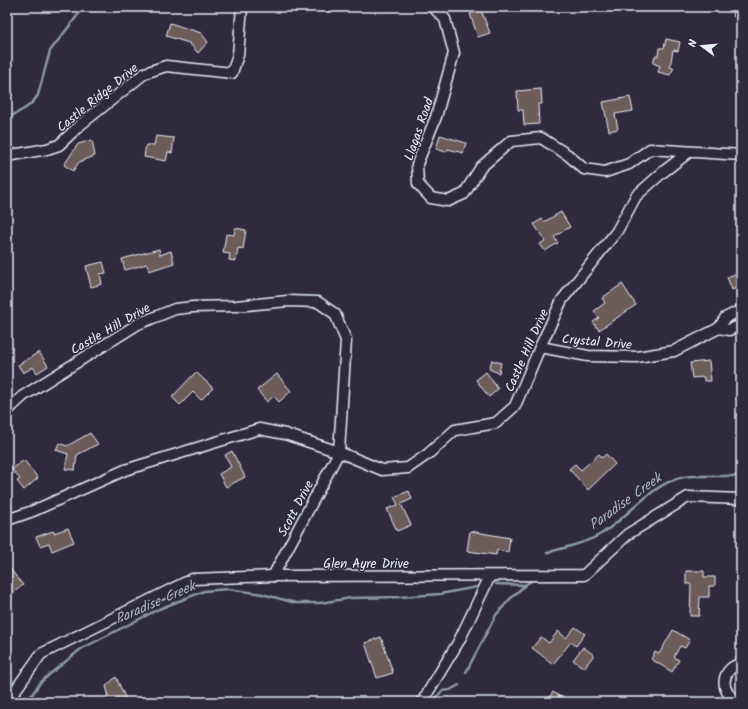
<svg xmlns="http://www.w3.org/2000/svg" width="748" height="709" font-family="Kalam,sans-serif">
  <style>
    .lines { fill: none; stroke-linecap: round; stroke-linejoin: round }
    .stream { stroke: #8c99ab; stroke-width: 2.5 }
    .building { fill: #6d5b5a; stroke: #e8f1f8 }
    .minor-casing { stroke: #e8f1f8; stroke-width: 13 }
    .minor { stroke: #2f2a3d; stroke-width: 10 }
    .labels { text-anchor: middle; stroke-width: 3; stroke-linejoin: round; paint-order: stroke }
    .street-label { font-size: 13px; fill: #e8f1f8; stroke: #2f2a3d }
    .water-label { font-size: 14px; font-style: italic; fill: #abb6c5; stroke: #2f2a3d }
  </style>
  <rect width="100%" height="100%" fill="#2f2a3d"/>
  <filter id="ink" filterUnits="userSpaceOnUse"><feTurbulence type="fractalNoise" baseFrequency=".025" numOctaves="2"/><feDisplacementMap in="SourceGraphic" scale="8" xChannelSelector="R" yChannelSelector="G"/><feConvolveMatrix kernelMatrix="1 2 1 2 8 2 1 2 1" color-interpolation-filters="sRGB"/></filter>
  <g filter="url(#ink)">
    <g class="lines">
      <g class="stream">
        <path d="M 7,118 C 19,112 31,107 38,95 L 50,51 L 84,7"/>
        <path d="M 547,553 C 565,547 585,544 601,534 C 632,515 654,478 692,476 L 741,476"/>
        <polyline points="496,584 525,585 534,579"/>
        <polyline points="466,672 496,615 509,600 525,585"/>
        <polyline points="27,702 40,683 50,674 81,649 159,609 204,591 228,589 262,594 296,603 320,603 351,598 400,597 440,594 482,586"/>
        <polyline points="432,702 442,691 450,690 459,685"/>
      </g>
    </g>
    <g class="building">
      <polygon points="731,7 741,7 741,15 734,17"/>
      <polygon points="481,10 490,33 478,37 470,14"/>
      <polygon points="170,23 201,33 208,42 198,53 189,43 166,36"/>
      <polygon points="666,39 680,42 678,51 673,50 670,67 674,68 670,75 658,72 660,66 653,63 655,56 658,56 659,48 664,48"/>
      <polygon points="541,89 542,104 538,104 539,124 524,125 523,110 518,110 517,91"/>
      <polygon points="630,97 633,111 615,114 618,129 609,131 603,102"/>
      <polygon points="440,135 466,143 463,153 448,149 446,152 436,149"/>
      <polygon points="156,136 174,138 172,153 168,152 166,161 144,157 146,145 154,145"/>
      <polygon points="92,140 95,156 79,162 73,171 64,165 78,144"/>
      <polygon points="561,212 570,227 554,237 558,243 545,251 540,244 545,241 534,224 542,219 544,222"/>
      <polygon points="235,228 246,230 243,249 238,248 236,261 229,260 230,254 223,253 226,234 234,235"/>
      <polygon points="159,249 160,255 171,251 174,263 149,271 147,264 125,270 122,259"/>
      <polygon points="103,262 106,273 100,274 102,284 91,287 86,266"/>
      <polygon points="741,272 741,286 732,290 727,277"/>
      <polygon points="622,284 636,305 599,330 593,322 599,318 594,311 605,303 602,298"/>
      <polygon points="39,352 48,366 37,373 33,367 23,373 18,365"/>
      <polygon points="492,360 501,363 499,373 489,369"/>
      <polygon points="709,361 711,381 704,381 704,377 692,378 690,363"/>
      <polygon points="196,372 213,388 201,400 193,392 180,405 172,397"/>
      <polygon points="486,372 498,389 489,397 476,380"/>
      <polygon points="277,374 291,391 279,402 274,396 267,402 257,390"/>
      <polygon points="90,433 98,444 77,455 75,470 65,469 68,454 56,450 59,443 67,446"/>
      <polygon points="232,451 245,477 226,487 219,474 231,467 225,455"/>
      <polygon points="599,454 602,458 606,454 615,464 588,490 569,469 575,464 581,470"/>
      <polygon points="24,460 38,478 24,490 17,481 20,479 12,469"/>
      <polygon points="409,491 412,499 401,504 411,525 397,531 387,509 398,505 394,497"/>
      <polygon points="68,528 74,542 52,551 49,543 40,546 36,537 53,531 54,533"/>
      <polygon points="470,531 510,538 508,552 497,550 496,555 467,551"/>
      <polygon points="7,565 23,585 7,598"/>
      <polygon points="686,571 704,571 704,577 715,577 715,586 709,586 709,597 700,597 699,616 690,616 691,584 686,584"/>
      <polygon points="575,627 585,634 576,646 571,642 553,664 532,648 541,637 549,643 558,631 566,638"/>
      <polygon points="673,630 690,640 685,648 680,646 674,657 679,660 672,672 651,659 655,652 659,654"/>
      <polygon points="381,637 393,673 377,678 365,643"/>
      <polygon points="583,647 594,655 584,668 573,660"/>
      <polygon points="116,677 127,702 105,702 108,693 106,686"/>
      <polygon points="553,692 568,702 546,702"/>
    </g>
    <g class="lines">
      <g class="minor-casing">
        <g id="minor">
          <polyline points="433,7 445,19 454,53 436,117 417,164 418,184 431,198 448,201 464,194 481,167 511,141 541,138 568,155 584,169 605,172 629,164 650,149 741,155"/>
          <polyline points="7,156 47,149 59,145 80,125 145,73 166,66 232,73 238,55 242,7"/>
          <polyline points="719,328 729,330 741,325"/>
          <polyline points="540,347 588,356 637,357 674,351 719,328 725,318 741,310"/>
          <polyline points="7,411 23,396 138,324 175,309 193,307 236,306 288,301 318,302 335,314 346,340 339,452 285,434 259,429 125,470 33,511 7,520"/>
          <polyline points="273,576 339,452 382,470 408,468 428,454 455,430 496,423 515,406 540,347 562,300 617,231 636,196 663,172 689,152"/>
          <path d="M 741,664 C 719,668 719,697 741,701"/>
          <polyline points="7,702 41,654 192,579 273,576 584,575 628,534 688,497 741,499"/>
          <polyline points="422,702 459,641 490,576"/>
        </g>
      </g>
      <use href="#minor" class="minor"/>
    </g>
  </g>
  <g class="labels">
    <g class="street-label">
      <text transform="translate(97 97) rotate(-39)" y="5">Castle Ridge Drive</text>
      <text transform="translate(418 129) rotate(-71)" y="5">Llagas Road</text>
      <text transform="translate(110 328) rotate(-30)" y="5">Castle Hill Drive</text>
      <text transform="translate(597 341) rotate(5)" y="5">Crystal Drive</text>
      <text transform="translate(526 350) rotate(-66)" y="5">Castle Hill Drive</text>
      <text transform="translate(295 508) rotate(-62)" y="5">Scott Drive</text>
      <text x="366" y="568">Glen Ayre Drive</text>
    </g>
    <g class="water-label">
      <text transform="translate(625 501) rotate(-36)" y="5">Paradise Creek</text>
      <text transform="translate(155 602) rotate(-24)" y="5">Paradise Creek</text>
    </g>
  </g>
  <rect width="748" height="709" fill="none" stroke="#2f2a3d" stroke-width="24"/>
  <rect x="12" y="12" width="724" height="685" fill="none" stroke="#e8f1f8" stroke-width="1.5" filter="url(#ink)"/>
  <g transform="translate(702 46) rotate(286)" stroke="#2f2a3d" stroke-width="3" paint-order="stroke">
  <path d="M0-3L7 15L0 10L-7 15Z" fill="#e8f1f8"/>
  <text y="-6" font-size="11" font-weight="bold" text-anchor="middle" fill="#e8f1f8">N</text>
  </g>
</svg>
